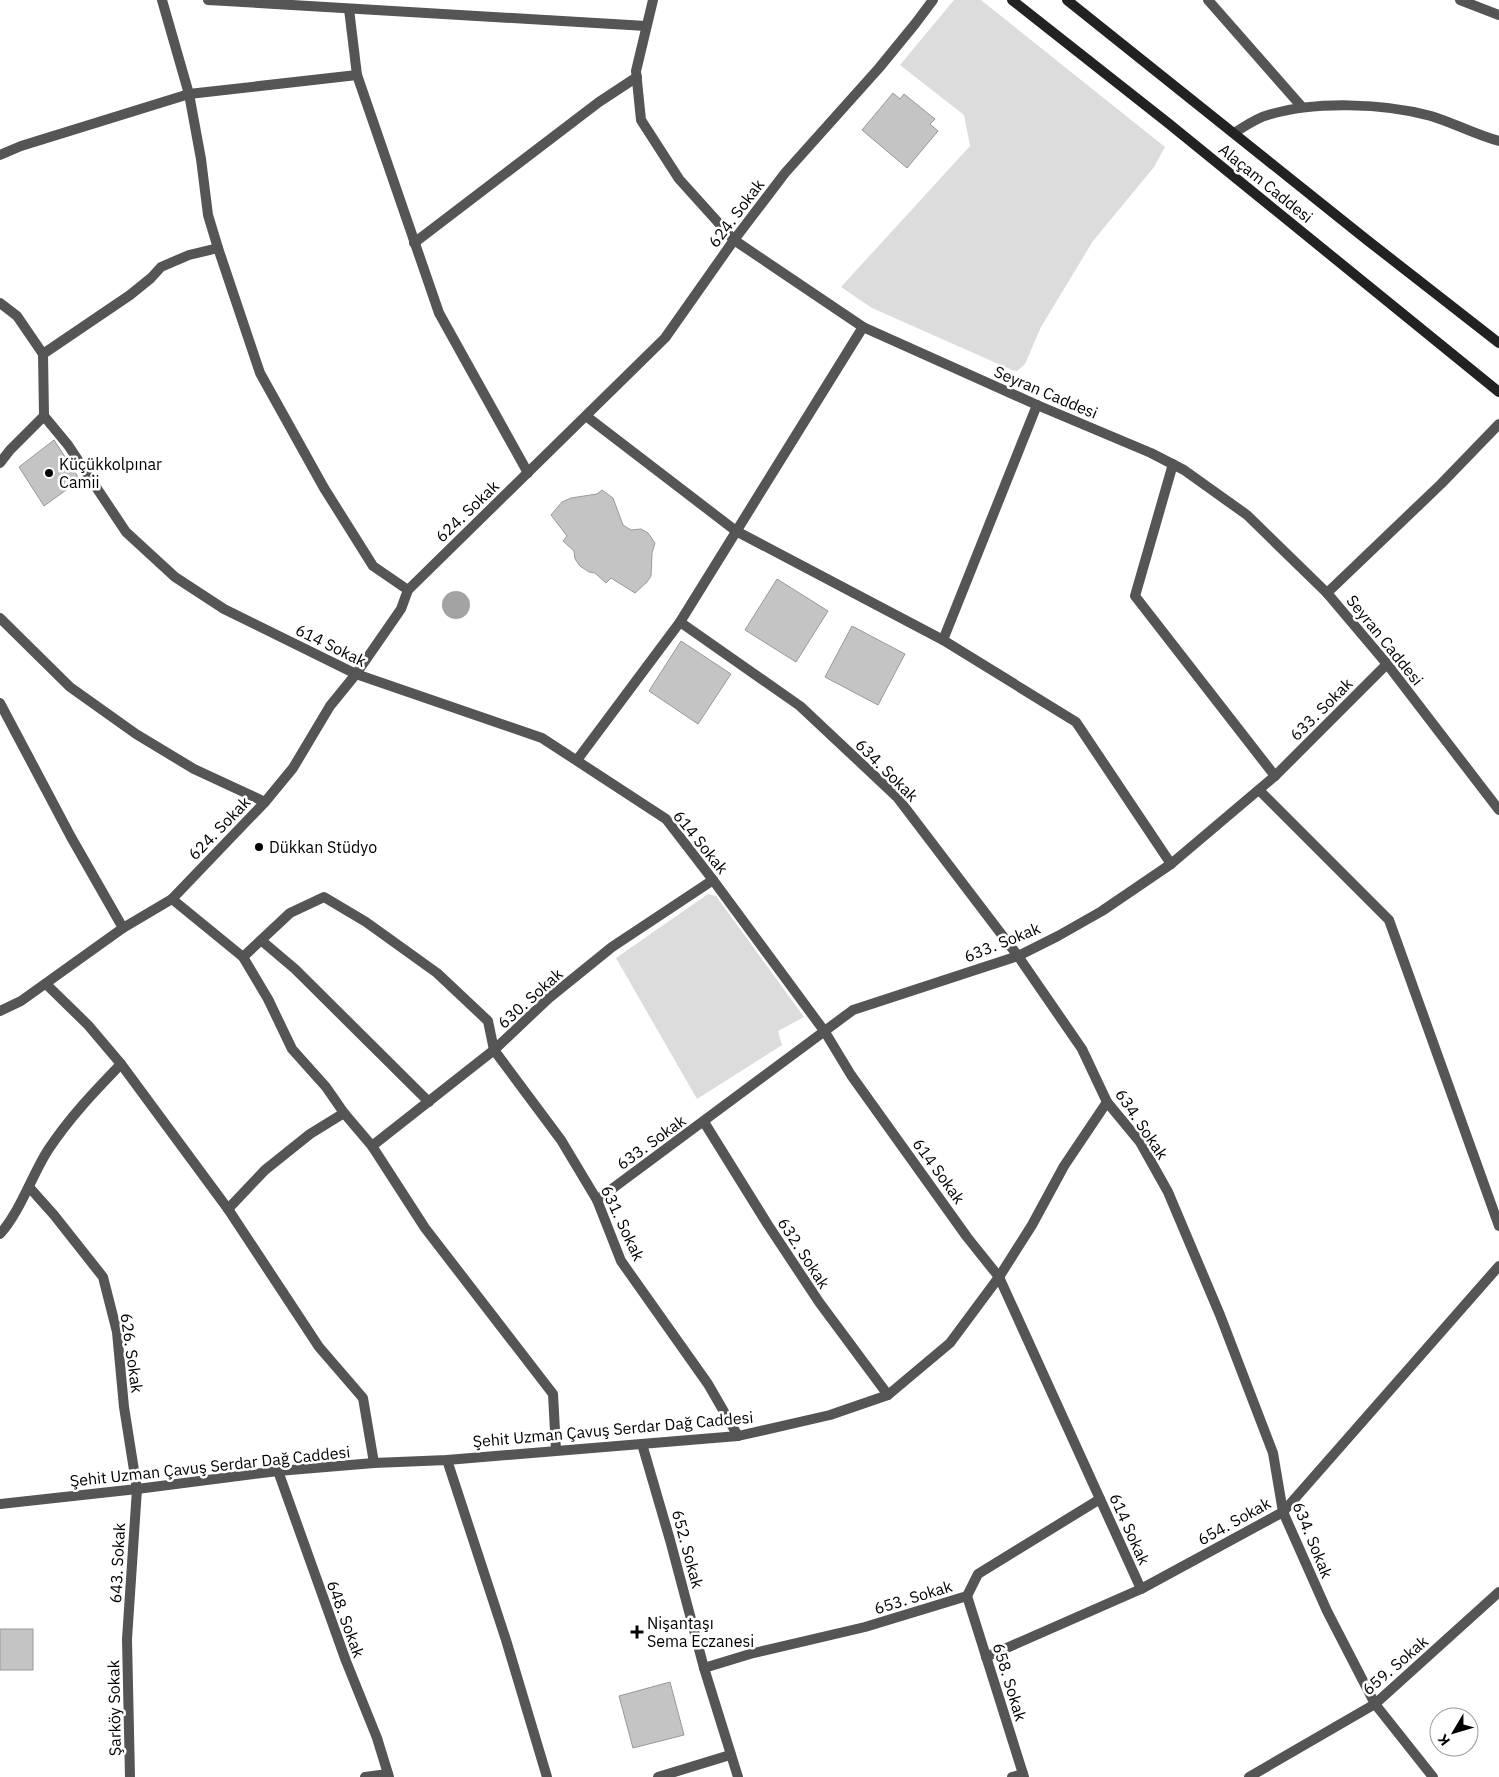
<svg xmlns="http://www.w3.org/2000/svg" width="1499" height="1777" font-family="'IBM Plex Sans',sans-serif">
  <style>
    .green { fill: #dcdcdc }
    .water { fill: #a3a3a3 }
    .building { fill: #c4c4c4; stroke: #999 }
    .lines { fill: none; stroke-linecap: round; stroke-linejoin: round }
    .minor { stroke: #555; stroke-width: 10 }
    .tertiary { stroke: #555; stroke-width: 10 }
    .secondary { stroke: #222; stroke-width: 10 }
    .poi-dot { fill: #000; stroke: #fff; stroke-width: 2 }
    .labels { text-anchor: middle; stroke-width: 5; stroke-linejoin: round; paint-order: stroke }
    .street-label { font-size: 16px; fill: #000; stroke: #fff }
    .poi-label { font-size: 16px; fill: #000; stroke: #fff; text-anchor: start }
  </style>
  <rect width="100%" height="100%" fill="#fff"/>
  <g class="green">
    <polygon points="954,0 981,0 1165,147 1154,167 1093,241 1041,327 1025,364 1017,371 1012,370 872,308 841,287 970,146 964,115 900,65"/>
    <polygon points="708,894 716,896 804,1017 778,1031 782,1045 697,1099 616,958"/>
  </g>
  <circle class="water" cx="456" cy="605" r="14"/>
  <g class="building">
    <polygon points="893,93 900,99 904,94 935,119 930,124 938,131 907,168 862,130"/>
    <polygon points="54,440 80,480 44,506 19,467"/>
    <polygon points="602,490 613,498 623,525 631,530 641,529 648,533 655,543 652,553 651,576 647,582 635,593 611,578 606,583 595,573 589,572 580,566 575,559 574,551 563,541 567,536 551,515 562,502 571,498 597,494"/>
    <polygon points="777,579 828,611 796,662 745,630"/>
    <polygon points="852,626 905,654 878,705 825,677"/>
    <polygon points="681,641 731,674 698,724 649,691"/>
    <rect x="0" y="1629" width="33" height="41"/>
    <polygon points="670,1682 684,1735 633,1748 619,1696"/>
  </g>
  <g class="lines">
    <g class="minor">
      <polyline points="208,0 646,26"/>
      <polyline points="653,0 636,71 641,120 679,179 734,240 863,327 1037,405 1151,453 1184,470 1247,515 1327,593 1387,664 1499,810"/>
      <polyline points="1208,0 1302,107"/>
      <polyline points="1460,0 1499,15"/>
      <polyline points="349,9 357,75"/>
      <path d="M 1234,133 C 1244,127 1256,118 1268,115 C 1314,101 1384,103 1431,116 C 1454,123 1476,135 1499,141"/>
      <polyline points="0,155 21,146 189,94 357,75 439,313 528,473"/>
      <polyline points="414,243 599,102 637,77"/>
      <polyline points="218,248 260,373 324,488 373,566 408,590"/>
      <polyline points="43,354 130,295 151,278 161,267 189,255 218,248 208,215 201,159 189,94 162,0"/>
      <polyline points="586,416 736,531 943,640 1076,722 1171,864"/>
      <polyline points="0,463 10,450 44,416"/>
      <polyline points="1173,464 1135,596 1275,776"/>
      <polyline points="1327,593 1441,484 1499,424"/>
      <polyline points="0,618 70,687 136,734 194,769 265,802"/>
      <polyline points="943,640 1037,405"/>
      <polyline points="0,703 71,837 123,928"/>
      <polyline points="577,760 680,622 863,327"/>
      <polyline points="1259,790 1389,920 1499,1226"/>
      <polyline points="172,899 243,957 290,913 324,897 366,922 437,973 488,1021 494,1050 561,1140 597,1200 621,1261 708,1384 738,1436"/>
      <polyline points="262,941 295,969 429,1102"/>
      <polyline points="243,957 268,999 292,1049 326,1087 344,1113 372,1146 425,1228 553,1394 556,1450"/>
      <polyline points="46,984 88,1025 121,1064 228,1209 319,1347 363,1398 374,1463"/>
      <polyline points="704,1122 768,1225 819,1302 888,1395"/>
      <polyline points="372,1146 494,1050 549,998 612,947 713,880"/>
      <polyline points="29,1187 54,1215 103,1277 117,1332 124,1407 137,1489 127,1639 130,1777"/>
      <polyline points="597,1200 853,1010 1018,956 1058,936 1102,911 1171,864 1275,776 1387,664"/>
      <polyline points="228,1209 265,1170 310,1134 344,1113"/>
      <path d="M 0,1234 C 20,1212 32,1175 48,1150 C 70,1117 94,1092 121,1064"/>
      <polyline points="642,1444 670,1540 704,1668 738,1777"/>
      <polyline points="447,1460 506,1640 547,1777"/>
      <polyline points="278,1471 346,1661 377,1738 389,1777"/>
      <polyline points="967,1596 1024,1777"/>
      <polyline points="986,1657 1141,1589 1283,1512 1499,1266"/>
      <polyline points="704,1668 750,1654 865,1627 967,1596 978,1574 1100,1499"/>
      <polyline points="365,1777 388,1774"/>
      <polyline points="658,1777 730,1755"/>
      <polyline points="1012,1777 1023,1774"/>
      <polyline points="1249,1777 1375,1704 1499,1592"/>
    </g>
    <g class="tertiary">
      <polyline points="0,303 17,316 43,354 44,416 68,445 126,532 175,577 224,609 356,674 542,738 666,819 713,880 825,1032 851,1075 967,1237 999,1277 1141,1589"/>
      <polyline points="680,622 800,706 897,797 1018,956 1082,1049 1107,1102 1140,1142 1168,1192 1220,1315 1273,1453 1283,1512 1327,1611 1375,1704 1433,1777"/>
      <polyline points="0,1011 21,1001 123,928 172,899 265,802 293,768 330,706 356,674 401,609 408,590 665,338 734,240 785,173 879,68 915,24 933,0"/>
      <polyline points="0,1504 137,1489 278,1471 374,1463 447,1460 738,1436 830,1415 888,1395 950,1343 999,1277 1032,1225 1064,1166 1107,1102"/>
    </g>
    <g class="secondary">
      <polyline points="1012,0 1168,123 1499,392"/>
      <polyline points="1067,0 1367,240 1499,343"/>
    </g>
  </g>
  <g class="poi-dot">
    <circle cx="49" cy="473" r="5"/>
    <circle cx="259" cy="847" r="5"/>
    <path d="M634.5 1624.5h5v5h5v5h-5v5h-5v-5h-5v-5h5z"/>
  </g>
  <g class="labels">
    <g class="street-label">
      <text transform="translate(1266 183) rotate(39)" y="6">Alaçam Caddesi</text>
      <text transform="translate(736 213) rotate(-53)" y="6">624. Sokak</text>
      <text transform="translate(1046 392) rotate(23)" y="6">Seyran Caddesi</text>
      <text transform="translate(467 511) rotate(-44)" y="6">624. Sokak</text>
      <text transform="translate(1385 640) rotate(51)" y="6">Seyran Caddesi</text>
      <text transform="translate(331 645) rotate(26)" y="6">614 Sokak</text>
      <text transform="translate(1321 709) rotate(-45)" y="6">633. Sokak</text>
      <text transform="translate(887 770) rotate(45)" y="6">634. Sokak</text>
      <text transform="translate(219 828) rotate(-46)" y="6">624. Sokak</text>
      <text transform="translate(701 842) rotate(51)" y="6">614 Sokak</text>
      <text transform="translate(1002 942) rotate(-22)" y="6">633. Sokak</text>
      <text transform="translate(530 998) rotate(-42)" y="6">630. Sokak</text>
      <text transform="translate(1142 1124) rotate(56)" y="6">634. Sokak</text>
      <text transform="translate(651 1142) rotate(-36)" y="6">633. Sokak</text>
      <text transform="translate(939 1171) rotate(54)" y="6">614 Sokak</text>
      <text transform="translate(623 1223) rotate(65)" y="6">631. Sokak</text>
      <text transform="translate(804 1253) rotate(57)" y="6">632. Sokak</text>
      <text transform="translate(132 1353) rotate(82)" y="6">626. Sokak</text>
      <text transform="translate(613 1429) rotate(-5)" y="6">Şehit Uzman Çavuş Serdar Dağ Caddesi</text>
      <text transform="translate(210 1466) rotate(-6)" y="6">Şehit Uzman Çavuş Serdar Dağ Caddesi</text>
      <text transform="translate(1234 1521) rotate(-29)" y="6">654. Sokak</text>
      <text transform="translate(1130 1529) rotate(66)" y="6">614 Sokak</text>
      <text transform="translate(1313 1540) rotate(68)" y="6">634. Sokak</text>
      <text transform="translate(688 1549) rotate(75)" y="6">652. Sokak</text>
      <text transform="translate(117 1563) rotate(-87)" y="6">643. Sokak</text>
      <text transform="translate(913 1597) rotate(-17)" y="6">653. Sokak</text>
      <text transform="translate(346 1619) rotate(70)" y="6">648. Sokak</text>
      <text transform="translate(1395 1665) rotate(-41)" y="6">659. Sokak</text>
      <text transform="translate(1010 1682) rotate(73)" y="6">658. Sokak</text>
      <text transform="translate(114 1708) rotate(-91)" y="6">Şarköy Sokak</text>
    </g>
    <g class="poi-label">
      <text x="59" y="470">Küçükkolpınar<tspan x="59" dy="18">Camii</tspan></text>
      <text x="269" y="853">Dükkan Stüdyo</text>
      <text x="647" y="1629">Nişantaşı<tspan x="647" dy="18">Sema Eczanesi</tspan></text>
    </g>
  </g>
  <g transform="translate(1454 1732) rotate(232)"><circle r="24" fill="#ffffff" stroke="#999999"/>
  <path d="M0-4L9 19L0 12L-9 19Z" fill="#000000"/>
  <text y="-8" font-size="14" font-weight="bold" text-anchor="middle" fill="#000000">K</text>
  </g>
</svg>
